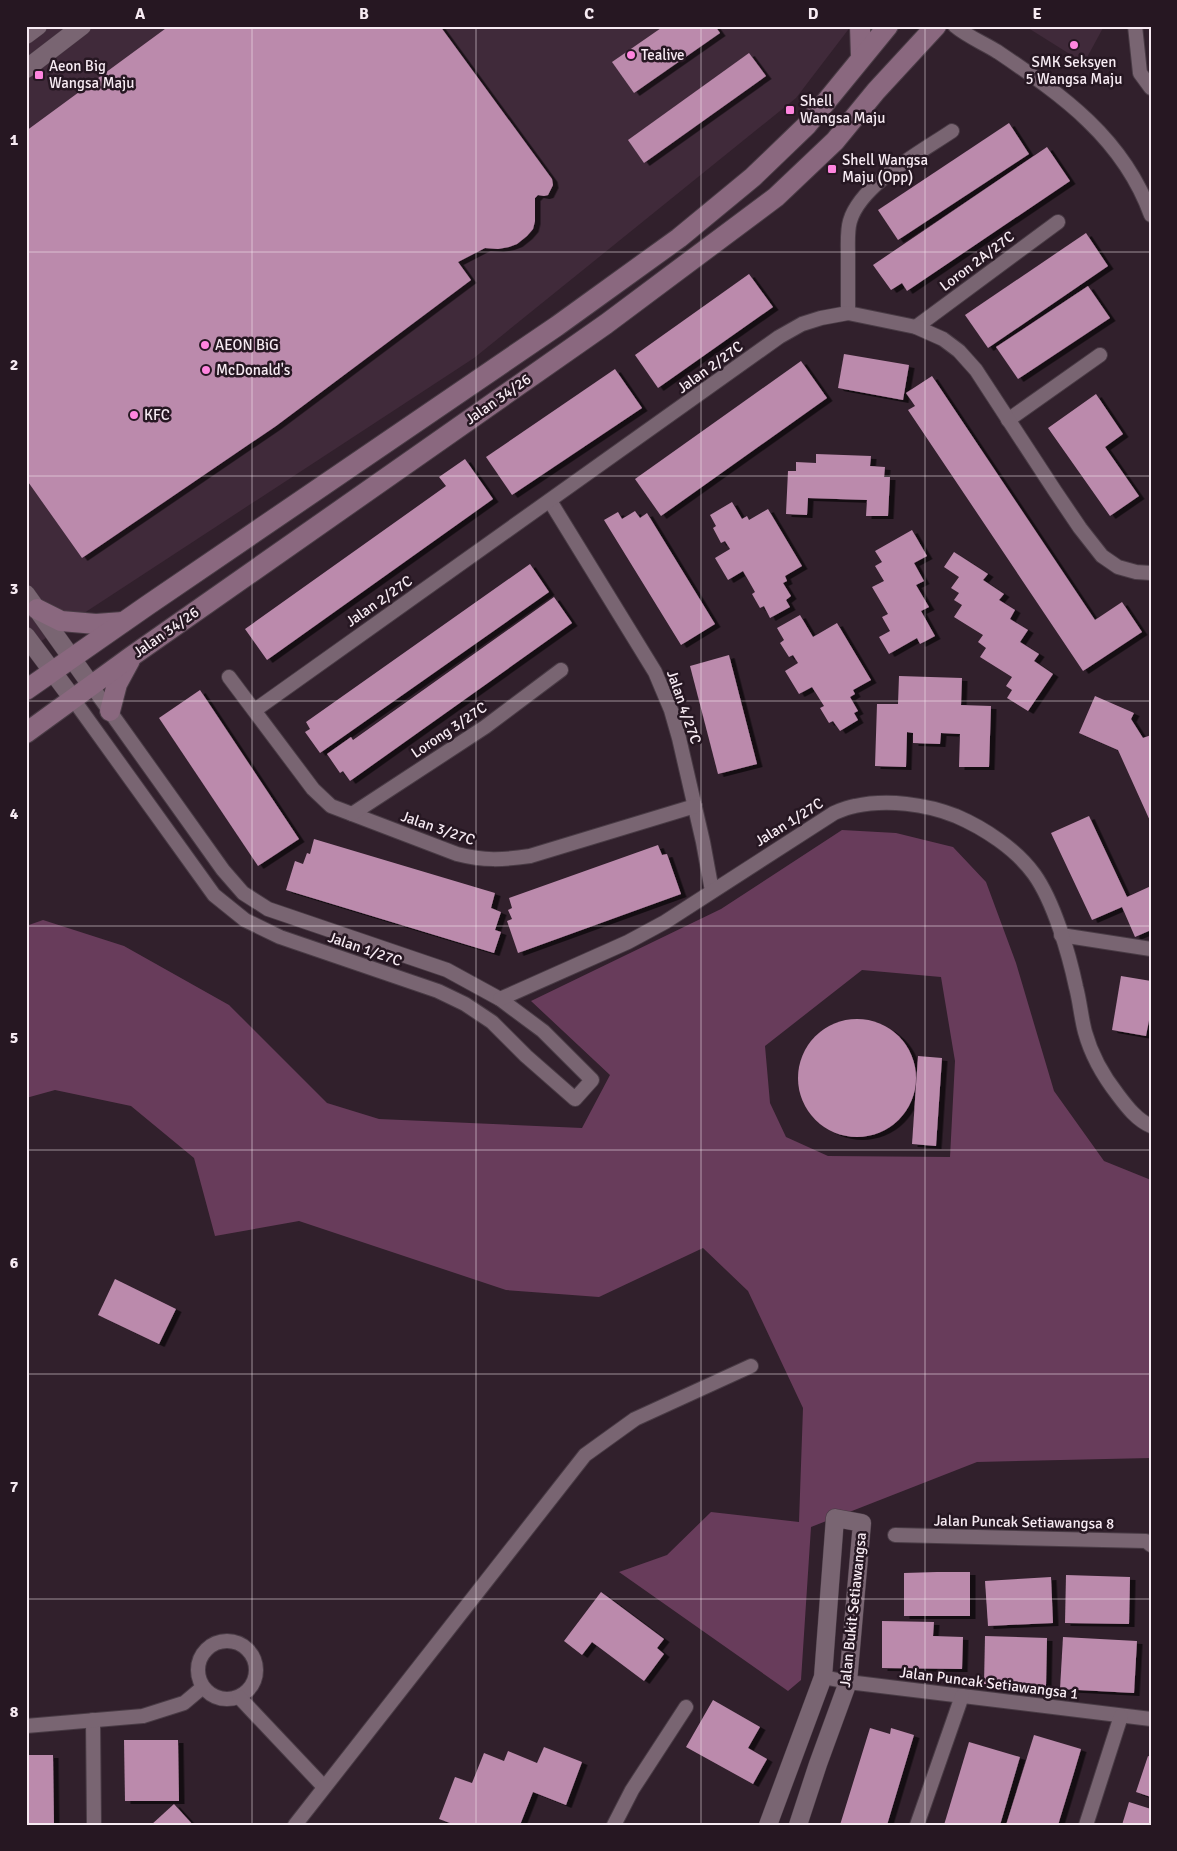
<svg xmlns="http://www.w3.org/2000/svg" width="1177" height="1851" font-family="Signika,sans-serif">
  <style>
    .built { fill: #402a3a }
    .forest { fill: #683c5b; fill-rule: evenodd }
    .building { fill: #bb8aac; filter: url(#shadow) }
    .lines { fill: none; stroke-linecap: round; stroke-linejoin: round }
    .minor-casing { stroke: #493b45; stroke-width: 16 }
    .tertiary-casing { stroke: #493b45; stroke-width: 19 }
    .secondary-casing { stroke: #493b45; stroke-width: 22 }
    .minor { stroke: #796572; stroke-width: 14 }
    .tertiary { stroke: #796572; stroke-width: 18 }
    .secondary { stroke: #8a687f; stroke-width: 20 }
    .grid { fill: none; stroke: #f7ebf3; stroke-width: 1; stroke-opacity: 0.55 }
    .poi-dot { fill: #ff85df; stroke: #261722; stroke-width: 2 }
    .labels { text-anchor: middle; stroke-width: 5; stroke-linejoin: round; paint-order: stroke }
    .poi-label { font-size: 15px; fill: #f7ebf3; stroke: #261722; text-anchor: start }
    .street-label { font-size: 15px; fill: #f7ebf3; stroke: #261722 }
    .neatline { fill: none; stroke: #f7ebf3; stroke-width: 2 }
    .grid-label { font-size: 16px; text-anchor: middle; font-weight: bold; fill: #f7ebf3 }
  </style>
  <defs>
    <filter id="shadow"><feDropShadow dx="5.5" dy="3" stdDeviation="0" flood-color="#0009"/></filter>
  </defs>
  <rect width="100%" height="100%" fill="#31202c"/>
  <g class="built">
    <polygon points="26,26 851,26 796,98 474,358 26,651"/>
    <polygon points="1025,26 1104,26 1084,63"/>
  </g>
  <path class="forest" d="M 842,830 L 896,833 L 953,847 L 986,882 L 1016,963 L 1054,1091 L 1104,1161 L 1151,1180 L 1151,1458 L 977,1462 L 811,1527 L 801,1680 L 788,1691 L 619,1572 L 667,1555 L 711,1512 L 799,1522 L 803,1408 L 748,1291 L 703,1248 L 599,1297 L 506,1290 L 299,1221 L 215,1236 L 194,1158 L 131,1106 L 55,1090 L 26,1098 L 26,926 L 43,920 L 124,946 L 229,1005 L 327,1103 L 379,1119 L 582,1128 L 610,1075 L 531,1001 L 721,909 ZM 862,970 L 941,977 L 955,1061 L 950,1157 L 828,1156 L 786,1137 L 770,1103 L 765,1046 Z"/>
  <g class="building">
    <polygon points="169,26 440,26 552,179 553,185 548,195 544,196 538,195 535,198 535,221 533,229 527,236 517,244 509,247 498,249 485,248 458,262 471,280 276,426 82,558 26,479 26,131"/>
    <polygon points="664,26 715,26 720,33 634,93 612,62"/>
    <polygon points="749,53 766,76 644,163 628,140"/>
    <polygon points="1009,123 1029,154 898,240 878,210"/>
    <polygon points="1047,147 1070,181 907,291 902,283 891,290 873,265"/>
    <polygon points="1086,233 1108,266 988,348 965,315"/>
    <polygon points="749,274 773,307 658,388 635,355"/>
    <polygon points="1088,286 1110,318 1018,379 996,347"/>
    <polygon points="844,354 909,365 903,400 838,388"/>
    <polygon points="801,361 827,398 661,516 635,479"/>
    <polygon points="615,369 642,408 512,495 486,457"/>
    <polygon points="932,376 1095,620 1122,602 1142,632 1083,671 908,410 915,406 906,393"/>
    <polygon points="1096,394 1123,434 1105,447 1139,496 1110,516 1048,428"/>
    <polygon points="816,454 871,456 870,466 885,467 884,477 890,477 888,516 866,516 867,500 808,498 807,515 786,514 788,471 796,471 796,462 816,463"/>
    <polygon points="465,459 493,499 267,660 245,629 446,486 439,477"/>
    <polygon points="732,502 742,519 747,516 749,520 768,509 802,566 785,576 787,581 783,583 791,596 786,600 790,607 770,618 764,606 760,608 752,594 755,592 743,571 728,580 715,558 730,549 725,541 721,543 713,528 716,526 710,515"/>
    <polygon points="635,511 640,518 647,513 715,624 681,645 604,520 618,512 622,519"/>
    <polygon points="912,530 927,556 914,563 924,581 916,585 929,607 921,611 935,636 920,644 917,638 889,654 879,637 890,631 882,617 888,614 872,587 884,581 875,566 882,562 875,551"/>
    <polygon points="954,552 988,574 983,580 1004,594 999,600 1015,610 1010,619 1028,630 1020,642 1039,654 1034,661 1053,674 1028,711 1007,698 1012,690 1006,686 1012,677 980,657 986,648 978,642 983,635 954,617 962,605 954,600 959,593 951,588 959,577 944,567"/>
    <polygon points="530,564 549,592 320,753 305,732 310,729 306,722"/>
    <polygon points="554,597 572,623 350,781 343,771 340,773 327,754 351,737 353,740"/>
    <polygon points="800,615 813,637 837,623 871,680 853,690 855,694 850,697 858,711 854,713 858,720 840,731 833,721 829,723 820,708 824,706 812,687 799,694 785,671 798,663 793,655 789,657 780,643 784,640 777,628"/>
    <polygon points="729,655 757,764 718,774 690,666"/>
    <polygon points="899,676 962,678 961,705 991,706 989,767 959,767 960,734 941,733 940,744 913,743 913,733 907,732 906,767 875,766 877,704 898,704"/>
    <polygon points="200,690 299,839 258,866 159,718"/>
    <polygon points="1095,696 1134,713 1131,719 1143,738 1151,735 1151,823 1118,750 1079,733"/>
    <polygon points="1089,816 1127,897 1151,886 1151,930 1135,937 1122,907 1092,920 1051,833"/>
    <polygon points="314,839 495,893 491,908 501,912 495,930 501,932 494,953 286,890 295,861 303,864 307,853 310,854"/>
    <polygon points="658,845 662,855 667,854 681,894 518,953 507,921 512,919 508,910 512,908 509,898"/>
    <polygon points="1121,976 1151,981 1151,1010 1146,1036 1112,1030"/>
    <circle cx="857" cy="1078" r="59"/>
    <polygon points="918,1056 942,1058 936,1146 912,1144"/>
    <polygon points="115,1279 176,1309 159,1344 98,1315"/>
    <polygon points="937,1572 970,1572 970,1616 904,1616 904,1573"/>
    <polygon points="1066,1575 1130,1577 1129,1624 1065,1623"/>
    <polygon points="1051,1577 1053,1623 988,1626 985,1581"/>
    <polygon points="601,1592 664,1639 657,1648 664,1654 644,1681 592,1642 582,1655 564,1641"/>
    <polygon points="882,1621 934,1622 933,1636 963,1637 962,1669 882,1668"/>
    <polygon points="985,1636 1047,1638 1046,1686 984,1684"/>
    <polygon points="1063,1637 1137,1641 1134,1693 1060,1689"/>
    <polygon points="713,1700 760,1727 748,1748 767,1759 753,1784 686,1747"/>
    <polygon points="870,1728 890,1734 891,1728 914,1735 887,1825 840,1825"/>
    <polygon points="1034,1735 1081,1749 1073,1776 1058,1825 1006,1825"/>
    <polygon points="124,1740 178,1740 179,1801 125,1801"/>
    <polygon points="969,1742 1020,1757 1000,1825 944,1825"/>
    <polygon points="544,1747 582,1762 566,1805 533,1792 520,1825 449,1825 450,1823 439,1819 455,1777 472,1783 484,1753 504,1761 508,1751 537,1763"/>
    <polygon points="26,1755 53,1755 54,1825 26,1825"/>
    <polygon points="1148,1756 1151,1757 1151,1797 1136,1792"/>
    <polygon points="1129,1802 1151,1809 1151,1825 1122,1825"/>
    <polygon points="174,1804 193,1825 151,1825"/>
  </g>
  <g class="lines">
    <g class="minor-casing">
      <g id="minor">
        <path d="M 955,26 C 968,37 984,43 998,52 C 1063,96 1123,138 1151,215"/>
        <polyline points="1135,26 1140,73 1151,88"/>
        <path d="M 848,313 C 848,294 848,275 848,255 C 848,245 847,231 850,221 C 861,184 921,152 952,131"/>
        <polyline points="916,327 1058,222"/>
        <polyline points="1008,420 1100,355"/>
        <polyline points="550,501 655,672 671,710 679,738 703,842 712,891"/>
        <path d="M 229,677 L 313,789 L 331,806 L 457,854 C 484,861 503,860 530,856 L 695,806"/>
        <polyline points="73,699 214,895 245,920 280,937 438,991 465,1004 492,1022 526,1056 575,1099 592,1080 543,1031 500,999 447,970 268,909 243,893 223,870 91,685"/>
        <polyline points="255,710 779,337 802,324 821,318 848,313 916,327 943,339 959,351 976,370 1055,491 1080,528 1102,556 1118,567 1136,572 1151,573"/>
        <polyline points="352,814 485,727 561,670"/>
        <polyline points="1061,935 1151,949"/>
        <path d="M 500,999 L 628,942 L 665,922 L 834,813 C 841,810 848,807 855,806 C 887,799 926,804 956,816 C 984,828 1016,849 1034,874 C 1054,902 1069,954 1076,987 C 1080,1002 1081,1017 1085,1032 C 1091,1054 1104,1077 1118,1095 C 1127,1107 1137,1120 1151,1126"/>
        <polyline points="895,1535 1146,1541 1151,1545"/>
        <circle cx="227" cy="1670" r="29"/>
        <polyline points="823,1677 848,1682 1151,1719"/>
        <polyline points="239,1697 324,1787"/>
        <polyline points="93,1720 94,1825"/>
        <polyline points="26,1726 143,1716 184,1703 203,1687"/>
        <polyline points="295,1825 585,1455 635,1419 751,1366"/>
        <polyline points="614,1825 632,1790 686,1707"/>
        <polyline points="917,1825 962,1696"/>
        <polyline points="1086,1825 1121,1716"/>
      </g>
    </g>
    <g class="tertiary-casing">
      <g id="tertiary">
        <polyline points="26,35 38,26"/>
        <polyline points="26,69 82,26"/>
        <polyline points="26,594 91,685"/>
        <polyline points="26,636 73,699"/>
        <polyline points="768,1825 823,1677 835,1518 862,1523 848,1682 818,1764 798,1825"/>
      </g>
    </g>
    <g class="secondary-casing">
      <g id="secondary">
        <polyline points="860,26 861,57"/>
        <polyline points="37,609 61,621 96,624 123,622"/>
        <polyline points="26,690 148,605 557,326 679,238 753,177 807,125 888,26"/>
        <polyline points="110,711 117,684 130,660"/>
        <polyline points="26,733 132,656 606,324 776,197 835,141 876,91 936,26"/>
      </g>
    </g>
    <use href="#minor" class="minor"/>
    <use href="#tertiary" class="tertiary"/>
    <use href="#secondary" class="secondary"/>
  </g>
  <path class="grid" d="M 252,26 L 252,1825M 476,26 L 476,1825M 701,26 L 701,1825M 925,26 L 925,1825M 26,252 L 1151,252M 26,476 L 1151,476M 26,701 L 1151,701M 26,926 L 1151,926M 26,1150 L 1151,1150M 26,1374 L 1151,1374M 26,1599 L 1151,1599"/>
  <g class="poi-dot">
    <circle cx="1074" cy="45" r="5"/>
    <circle cx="631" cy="55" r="5"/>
    <rect x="34" y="70" width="10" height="10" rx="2.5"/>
    <rect x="785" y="105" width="10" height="10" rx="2.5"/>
    <rect x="827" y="164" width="10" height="10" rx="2.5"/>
    <circle cx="205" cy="345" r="5"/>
    <circle cx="206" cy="370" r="5"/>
    <circle cx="134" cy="415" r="5"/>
  </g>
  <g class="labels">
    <g class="poi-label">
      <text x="641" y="60">Tealive</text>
      <text x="1074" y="67" text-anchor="middle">SMK Seksyen<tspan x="1074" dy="17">5 Wangsa Maju</tspan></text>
      <text x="49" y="71">Aeon Big<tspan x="49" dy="17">Wangsa Maju</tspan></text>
      <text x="800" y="106">Shell<tspan x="800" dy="17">Wangsa Maju</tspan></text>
      <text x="842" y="165">Shell Wangsa<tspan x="842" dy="17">Maju (Opp)</tspan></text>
      <text x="215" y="350">AEON BiG</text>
      <text x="216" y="375">McDonald's</text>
      <text x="144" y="420">KFC</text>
    </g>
    <g class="street-label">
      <text transform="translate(977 261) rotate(-37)" y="5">Loron 2A/27C</text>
      <text transform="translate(710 367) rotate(-36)" y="5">Jalan 2/27C</text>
      <text transform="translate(498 399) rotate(-35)" y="5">Jalan 34/26</text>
      <text transform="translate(379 601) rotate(-35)" y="5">Jalan 2/27C</text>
      <text transform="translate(166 632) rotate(-35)" y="5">Jalan 34/26</text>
      <text transform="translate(684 707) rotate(71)" y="5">Jalan 4/27C</text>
      <text transform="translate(449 730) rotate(-34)" y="5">Lorong 3/27C</text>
      <text transform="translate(789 822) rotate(-32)" y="5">Jalan 1/27C</text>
      <text transform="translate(438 828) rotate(19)" y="5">Jalan 3/27C</text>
      <text transform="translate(365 949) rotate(19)" y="5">Jalan 1/27C</text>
      <text transform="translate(1024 1522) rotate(1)" y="5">Jalan Puncak Setiawangsa 8</text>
      <text transform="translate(853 1610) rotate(-84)" y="5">Jalan Bukit Setiawangsa</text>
      <text transform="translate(989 1683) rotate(7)" y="5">Jalan Puncak Setiawangsa 1</text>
    </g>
  </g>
  <rect width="1177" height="1851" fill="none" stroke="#261722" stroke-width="55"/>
  <rect x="28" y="28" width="1122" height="1796" class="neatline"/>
  <g class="grid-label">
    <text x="140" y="19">A</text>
    <text x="364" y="19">B</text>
    <text x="589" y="19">C</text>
    <text x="813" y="19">D</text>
    <text x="1037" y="19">E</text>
    <text x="14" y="145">1</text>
    <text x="14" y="370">2</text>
    <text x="14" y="594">3</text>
    <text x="14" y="819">4</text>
    <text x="14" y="1043">5</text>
    <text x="14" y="1268">6</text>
    <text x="14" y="1492">7</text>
    <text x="14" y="1717">8</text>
  </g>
</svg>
